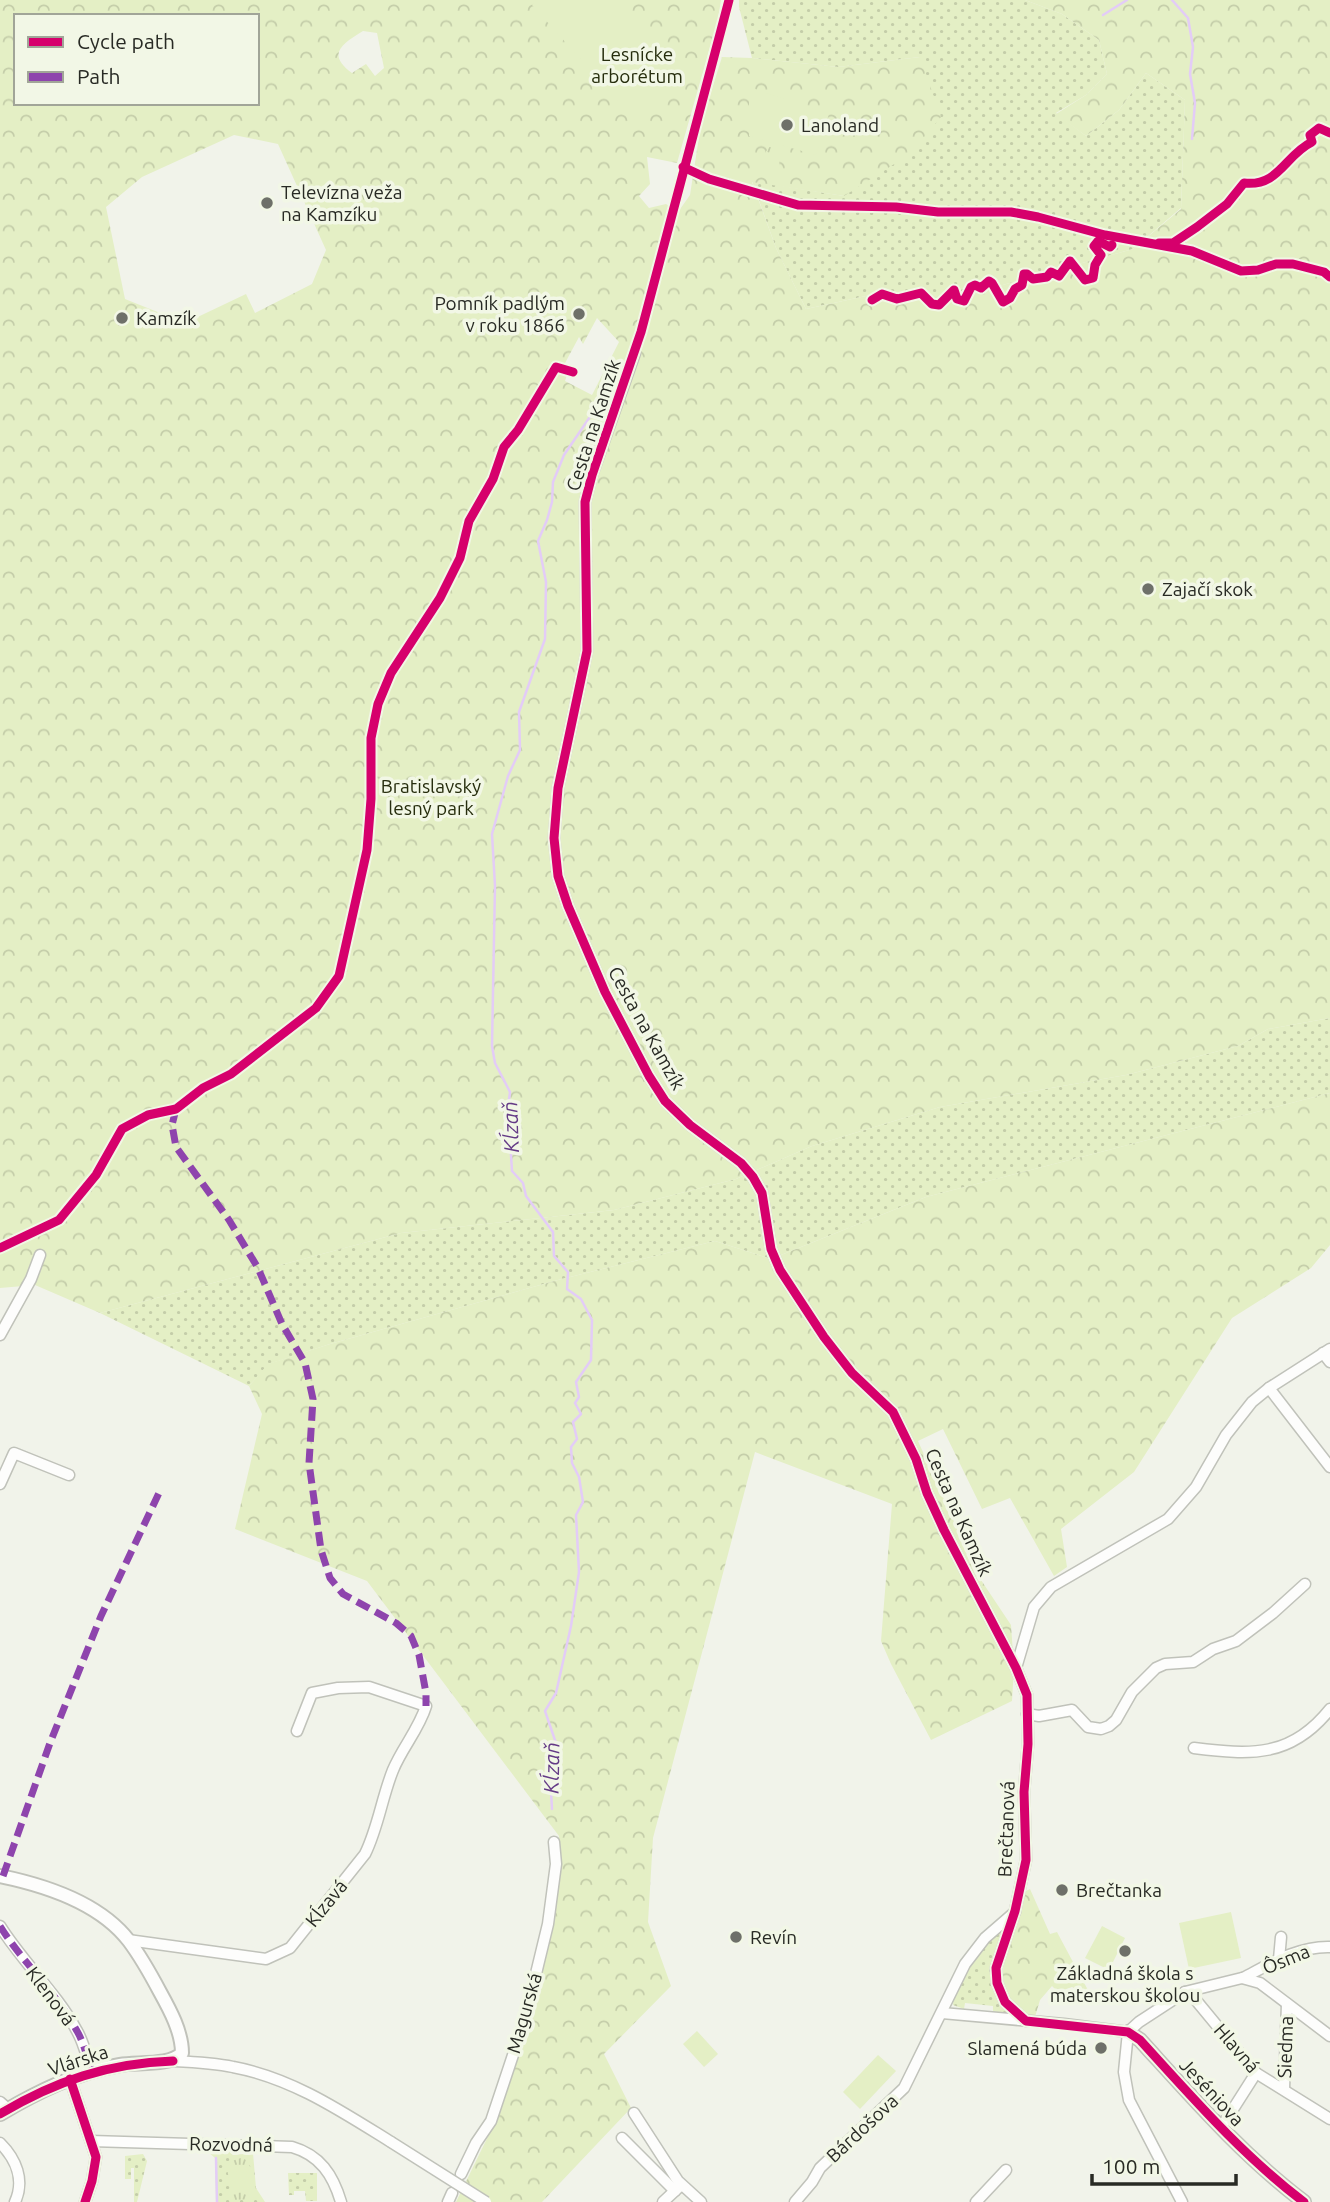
<svg xmlns="http://www.w3.org/2000/svg" width="1330" height="2202" font-family="Ubuntu,sans-serif">
  <style>
    .grass { fill: url(#grass-dots) }
    .forest { fill: url(#forest-crowns); fill-rule: evenodd }
    .park { fill: url(#park-tufts) }
    .garden { fill: #e4efc5 }
    .lines { fill: none; stroke-linecap: round; stroke-linejoin: round }
    .stream { stroke: #e3ccf7; stroke-width: 2.5 }
    .minor-casing { stroke: #c0c2ba; stroke-width: 13 }
    .tertiary-casing { stroke: #c0c2ba; stroke-width: 16 }
    .minor { stroke: #fdfdfc; stroke-width: 10 }
    .tertiary { stroke: #fdfdfc; stroke-width: 12 }
    .minor-bridge-casing { stroke: #c0c2ba; stroke-width: 13; stroke-linecap: butt }
    .minor-bridge { stroke: #fdfdfc; stroke-width: 10 }
    .quiet { stroke: #8e44ad; stroke-width: 7; stroke-dasharray: 14 7; stroke-linecap: butt }
    .cycleway-casing { stroke: #f2f7e6; stroke-width: 13 }
    .cycleway { stroke: #d6006c; stroke-width: 9 }
    .poi-dot { fill: #6e7069; stroke: #f2f7e6; stroke-width: 2.5 }
    .labels { text-anchor: middle; stroke-width: 7; stroke-linejoin: round; paint-order: stroke }
    .park-label { font-size: 19px; fill: #262d0d; stroke: #f2f7e6 }
    .poi-label { font-size: 19px; fill: #282a24; stroke: #f2f7e6; text-anchor: start }
    .street-label { font-size: 19px; fill: #282a24; stroke: #f2f7e6 }
    .water-label { font-size: 21px; font-style: italic; fill: #643a86; stroke: #f2f7e6 }
  </style>
  <defs>
    <pattern id="grass-dots" width="8" height="8" patternUnits="userSpaceOnUse" patternTransform="scale(1.75)"><rect width="8" height="8" fill="#e4efc5"/><path d="M2 2h.1M6 6h.1" fill="none" stroke="#c4cda9" stroke-width="1.8" stroke-linecap="round"/></pattern>
    <pattern id="forest-crowns" width="20" height="18" patternUnits="userSpaceOnUse" patternTransform="scale(1.75)"><rect width="20" height="18" fill="#e4efc5"/><path d="M2 6a3 3 0 1 1 6 0M12 15a3 3 0 1 1 6 0" fill="none" stroke="#c4cda9"/></pattern>
    <pattern id="park-tufts" width="24" height="20" patternUnits="userSpaceOnUse" patternTransform="scale(1.75)"><rect width="24" height="20" fill="#e4efc5"/><path d="M3 7l-1-3M5 7V3M7 7l1-3M15 17l-1-3M17 17v-4M19 17l1-3" fill="none" stroke="#c4cda9"/></pattern>
  </defs>
  <rect width="100%" height="100%" fill="#f1f3ea"/>
  <g class="grass">
    <polygon points="739,0 1025,0 1062,14 1099,40 1107,74 1086,95 1056,113 1086,136 1119,110 1146,73 1185,100 1181,208 1133,249 945,301 875,294 806,309 776,248 752,181 844,196 920,57 838,67 752,58 739,7"/>
    <polygon points="1330,1018 1330,1093 926,1197 771,1259 715,1241 558,1280 330,1344 269,1364 249,1386 100,1313 401,1233 614,1210 736,1179 812,1146 940,1107 1126,1075 1238,1046 1268,1029"/>
    <path d="M 1008,1919 C 997,1956 981,1978 1007,2011 L 1006,2014 L 993,2014 L 993,2006 L 965,2003 L 964,2009 L 953,2005 C 954,1974 988,1941 1008,1919 Z"/>
    <polygon points="207,2151 230,2152 233,2155 253,2153 256,2188 265,2202 216,2202 215,2158"/>
    <polygon points="143,2154 147,2161 137,2202 134,2202 134,2168 131,2168 131,2179 125,2179 125,2156"/>
    <polygon points="288,2173 317,2173 317,2201 306,2201 305,2191 294,2191 294,2195 289,2195"/>
  </g>
  <g class="forest">
    <path d="M 0,0 L 721,0 L 718,19 L 677,163 L 647,157 L 650,184 L 639,196 L 649,208 L 666,204 L 678,212 L 690,195 L 701,124 L 722,57 L 752,58 L 838,67 L 920,57 L 941,117 L 910,154 L 844,196 L 752,182 L 776,248 L 806,309 L 875,294 L 945,301 L 1133,249 L 1181,209 L 1185,100 L 1146,73 L 1119,110 L 1086,136 L 1056,114 L 1086,95 L 1107,74 L 1099,40 L 1062,14 L 1025,0 L 1330,0 L 1330,1018 L 1268,1029 L 1238,1046 L 1126,1075 L 940,1107 L 812,1146 L 736,1179 L 614,1210 L 401,1233 L 100,1313 L 35,1285 L 0,1288 ZM 16,16 L 257,16 L 257,103 L 16,103 ZM 363,31 L 377,33 L 384,68 L 375,76 L 366,64 L 352,73 C 326,54 342,44 363,31 ZM 234,135 L 278,144 L 326,250 L 312,284 L 255,313 L 246,294 L 185,323 L 125,299 L 106,207 L 142,177 ZM 597,318 L 619,342 L 592,395 L 565,381 L 567,375 L 564,365 L 579,337 L 583,344 Z"/>
    <polygon points="1330,1093 1330,1245 1311,1268 1232,1318 1134,1472 1061,1529 1067,1567 1054,1576 1010,1498 982,1509 943,1429 918,1441 979,1577 1011,1625 1014,1667 1012,1701 931,1740 891,1664 881,1641 892,1504 755,1452 653,1838 648,1922 671,1986 604,2054 631,2108 542,2202 456,2202 497,2118 550,1923 559,1836 367,1581 235,1529 262,1414 249,1386 268,1364 330,1344 558,1280 715,1241 771,1259 926,1197"/>
    <path d="M 1030,1889 L 1050,1934 L 1057,1932 L 1089,1992 L 1086,1994 L 1072,1987 L 1058,1992 L 1052,1986 L 1040,2000 L 1035,2017 C 977,1995 1013,1932 1026,1891 Z"/>
  </g>
  <g class="park">
    <path d="M 774,142 L 780,142 L 779,171 L 778,174 L 773,172 L 767,177 L 758,170 C 759,158 767,150 774,142 Z"/>
    <polygon points="244,2157 252,2170 258,2199 233,2200 226,2163"/>
  </g>
  <g class="garden">
    <polygon points="536,0 620,0 692,65 635,120 532,5"/>
    <polygon points="749,87 829,114 816,155 749,136"/>
    <polygon points="1231,1912 1241,1958 1189,1969 1179,1923"/>
    <polygon points="1102,1926 1125,1938 1109,1970 1085,1958"/>
    <polygon points="697,2031 718,2054 704,2067 683,2044"/>
    <polygon points="878,2055 896,2071 860,2109 843,2092"/>
  </g>
  <g class="lines">
    <g class="stream">
      <polyline points="1172,0 1188,18 1193,47 1190,74 1195,103 1192,139"/>
      <polyline points="1103,15 1127,0"/>
      <polyline points="552,1809 549,1754 557,1746 545,1711 556,1693 571,1626 579,1572 576,1515 583,1502 579,1477 572,1463 571,1447 577,1439 573,1422 581,1414 575,1403 579,1397 576,1382 591,1360 592,1320 581,1299 567,1289 568,1272 554,1256 553,1232 526,1196 523,1183 512,1171 508,1107 510,1092 495,1063 492,1046 495,886 492,834 508,776 520,750 519,712 545,639 546,582 538,541 547,520 552,502 553,482 564,455 613,383"/>
      <polyline points="216,2158 217,2202"/>
    </g>
    <g class="minor-casing">
      <g id="minor">
        <polyline points="635,353 592,475 585,502 587,651 558,788 554,838 558,876 568,906 605,992 649,1076 665,1101 690,1125 741,1163 753,1177 762,1193 771,1249 780,1270 824,1337 852,1373 893,1412 916,1459 927,1493 944,1530 1016,1668 1027,1695 1028,1744 1024,1792 1026,1860 1015,1911 996,1968 997,1983 1005,2002 1026,2021"/>
        <polyline points="0,1335 31,1279 40,1255"/>
        <polyline points="1323,1353 1330,1362"/>
        <polyline points="1269,1388 1330,1467"/>
        <polyline points="0,1484 14,1453 69,1475"/>
        <polyline points="1016,1668 1034,1607 1051,1587 1168,1519 1196,1487 1226,1435 1252,1402 1269,1388 1330,1349"/>
        <polyline points="1027,1714 1039,1716 1072,1710 1088,1727 1101,1729 1109,1726 1116,1720 1132,1692 1156,1668 1165,1664 1193,1662 1213,1649 1236,1641 1273,1613 1305,1584"/>
        <path d="M 1194,1748 C 1251,1755 1291,1758 1330,1709"/>
        <path d="M 0,1926 C 23,1963 56,1992 77,2031 C 84,2043 87,2058 92,2072"/>
        <path d="M 128,1940 L 266,1959 L 290,1948 L 365,1854 C 378,1828 382,1797 393,1770 C 402,1748 419,1729 426,1706 L 369,1687 L 338,1688 L 312,1693 L 297,1731"/>
        <polyline points="1279,1959 1281,1937"/>
        <path d="M 1243,1978 C 1270,1964 1298,1946 1330,1947"/>
        <polyline points="1185,1992 1190,1993 1256,2073 1330,2119"/>
        <polyline points="942,2013 1064,2024 1128,2032"/>
        <polyline points="1128,2032 1139,2022 1185,1992 1242,1978 1260,1983 1330,2036"/>
        <polyline points="1128,2032 1124,2072 1129,2100 1182,2202"/>
        <path d="M 173,2061 C 193,2062 214,2063 233,2067 C 292,2078 341,2111 391,2142"/>
        <polyline points="70,2079 96,2157 92,2181 85,2202"/>
        <polyline points="1284,2089 1287,2004"/>
        <polyline points="0,2102 8,2109"/>
        <polyline points="634,2113 678,2181 701,2202"/>
        <polyline points="1221,2128 1256,2073"/>
        <polyline points="622,2138 675,2191"/>
        <path d="M 91,2141 L 292,2147 C 320,2155 333,2175 341,2202"/>
        <path d="M 0,2143 C 16,2159 25,2180 15,2202"/>
        <polyline points="461,2174 476,2143 491,2121 525,2019 548,1924 556,1864 554,1842"/>
        <polyline points="448,2202 452,2193"/>
        <polyline points="663,2202 679,2187"/>
        <polyline points="795,2202 812,2182 820,2168 904,2088 965,1964 985,1938 1015,1912"/>
        <polyline points="976,2202 1006,2170"/>
      </g>
    </g>
    <g class="tertiary-casing">
      <g id="tertiary">
        <path d="M 0,1876 C 44,1885 100,1903 129,1941 C 141,1957 151,1975 160,1992 C 170,2010 182,2032 182,2053 C 171,2066 137,2062 120,2065 C 77,2072 37,2092 0,2114"/>
        <path d="M 1128,2032 L 1140,2040 C 1192,2097 1242,2155 1304,2202"/>
      </g>
    </g>
    <use href="#minor" class="minor"/>
    <use href="#tertiary" class="tertiary"/>
    <g class="minor-bridge-casing">
      <polyline id="minor-bridge" points="391,2142 486,2202"/>
    </g>
    <use href="#minor-bridge" class="minor-bridge"/>
    <g class="quiet">
      <polyline points="176,1109 172,1125 176,1147 229,1220 258,1268 282,1324 305,1363 313,1399 309,1463 321,1550 330,1578 343,1594 396,1623 411,1636 419,1655 426,1693 426,1706"/>
      <polyline points="3,1876 50,1743 101,1616 159,1493"/>
      <path d="M 0,1926 C 23,1963 56,1992 77,2031 C 84,2043 87,2058 92,2072"/>
    </g>
    <g class="cycleway-casing">
      <g id="cycleway">
        <path d="M 729,0 L 641,332 L 592,475 L 585,502 L 587,651 L 558,788 L 554,838 L 558,876 L 568,906 L 605,992 L 649,1076 L 665,1101 L 690,1125 L 741,1163 L 753,1177 L 762,1193 L 771,1249 L 780,1270 L 824,1337 L 852,1373 L 893,1412 L 916,1459 L 927,1493 L 944,1530 L 1016,1668 L 1027,1695 L 1028,1744 L 1024,1792 L 1026,1860 L 1015,1911 L 996,1968 L 997,1983 L 1005,2002 L 1026,2021 L 1128,2032 L 1140,2040 C 1192,2097 1242,2155 1304,2202"/>
        <polyline points="683,167 709,179 798,205 896,207 938,212 1011,212 1038,217 1105,235 1192,251 1241,271 1258,270 1276,264 1293,264 1324,272 1330,277"/>
        <path d="M 1159,243 L 1173,243 L 1197,227 L 1227,204 L 1244,183 C 1279,187 1285,155 1312,142 L 1310,135 L 1319,128 L 1330,133"/>
        <polyline points="872,300 882,294 897,299 921,293 932,304 939,305 954,290 957,299 964,301 971,287 975,285 981,288 989,281 992,283 1003,302 1010,298 1015,289 1022,285 1024,274 1027,274 1033,279 1047,277 1051,272 1059,276 1070,261 1085,280 1093,278 1095,265 1101,255 1094,246 1098,241 1110,247 1112,245"/>
        <polyline points="0,1248 59,1220 96,1175 122,1129 148,1115 176,1109 203,1088 231,1074 316,1008 339,976 367,850 371,799 371,738 378,704 391,673 440,598 460,558 469,521 493,479 504,447 518,430 556,367 573,372"/>
        <polyline points="70,2079 96,2157 92,2181 85,2202"/>
        <path d="M 0,2114 C 55,2081 109,2063 173,2061"/>
      </g>
    </g>
    <use href="#cycleway" class="cycleway"/>
  </g>
  <g class="poi-dot">
    <circle cx="787" cy="125" r="7"/>
    <circle cx="267" cy="203" r="7"/>
    <circle cx="579" cy="314" r="7"/>
    <circle cx="122" cy="318" r="7"/>
    <circle cx="1148" cy="589" r="7"/>
    <circle cx="1062" cy="1890" r="7"/>
    <circle cx="736" cy="1937" r="7"/>
    <circle cx="1125" cy="1951" r="7"/>
    <circle cx="1101" cy="2048" r="7"/>
  </g>
  <g class="labels">
    <g class="park-label">
      <text x="637" y="61">Lesnícke<tspan x="637" dy="22">arborétum</tspan></text>
      <text x="431" y="793">Bratislavský<tspan x="431" dy="22">lesný park</tspan></text>
    </g>
    <g class="poi-label">
      <text x="801" y="132">Lanoland</text>
      <text x="281" y="199">Televízna veža<tspan x="281" dy="22">na Kamzíku</tspan></text>
      <text x="565" y="310" text-anchor="end">Pomník padlým<tspan x="565" dy="22">v roku 1866</tspan></text>
      <text x="136" y="325">Kamzík</text>
      <text x="1162" y="596">Zajačí skok</text>
      <text x="1076" y="1897">Brečtanka</text>
      <text x="750" y="1944">Revín</text>
      <text x="1125" y="1980" text-anchor="middle">Základná škola s<tspan x="1125" dy="22">materskou školou</tspan></text>
      <text x="1087" y="2055" text-anchor="end">Slamená búda</text>
    </g>
    <g class="street-label">
      <text transform="translate(593 425) rotate(-72)" y="7">Cesta na Kamzík</text>
      <text transform="translate(647 1028) rotate(61)" y="7">Cesta na Kamzík</text>
      <text transform="translate(959 1512) rotate(66)" y="7">Cesta na Kamzík</text>
      <text transform="translate(1006 1829) rotate(-88)" y="7">Brečtanová</text>
      <text transform="translate(326 1903) rotate(-51)" y="7">Kĺzavá</text>
      <text transform="translate(1286 1959) rotate(-22)" y="7">Ôsma</text>
      <text transform="translate(51 1996) rotate(53)" y="7">Klenová</text>
      <text transform="translate(524 2013) rotate(-74)" y="7">Magurská</text>
      <text transform="translate(1285 2047) rotate(-88)" y="7">Siedma</text>
      <text transform="translate(1237 2048) rotate(49)" y="7">Hlavná</text>
      <text transform="translate(78 2060) rotate(-18)" y="7">Vlárska</text>
      <text transform="translate(1212 2092) rotate(47)" y="7">Jeséniova</text>
      <text transform="translate(862 2128) rotate(-43)" y="7">Bárdošova</text>
      <text transform="translate(231 2144) rotate(1)" y="7">Rozvodná</text>
    </g>
    <g class="water-label">
      <text transform="translate(511 1127) rotate(-92)" y="7">Kĺzaň</text>
      <text transform="translate(552 1768) rotate(-89)" y="7">Kĺzaň</text>
    </g>
  </g>
  <rect x="14" y="14" width="245" height="91" fill="#f2f7e6" stroke="#a1a598" stroke-width="2"/>
  <rect x="28" y="37" width="35" height="10" fill="#d6006c" stroke="#a1a598" stroke-width="2"/>
  <text x="77" y="49" font-size="21" fill="#282a24">Cycle path</text>
  <rect x="28" y="72" width="35" height="10" fill="#8e44ad" stroke="#a1a598" stroke-width="2"/>
  <text x="77" y="84" font-size="21" fill="#282a24">Path</text>
  <path d="M1092 2174v10h144v-10" fill="none" stroke="#282a24" stroke-width="3.5"/>
  <text x="1102" y="2174" font-size="21" fill="#282a24" stroke="#f2f7e6" stroke-width="5" paint-order="stroke">100 m</text>
</svg>
